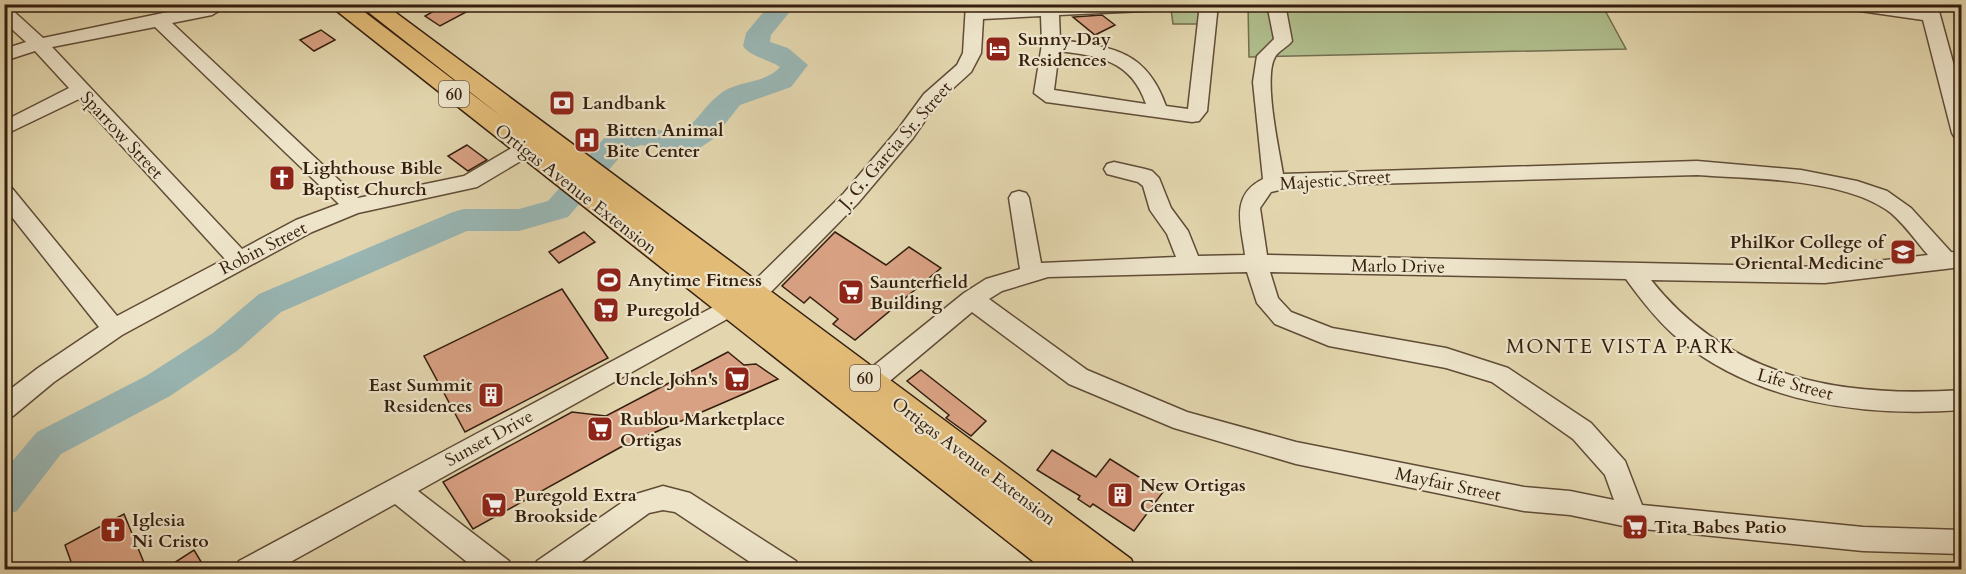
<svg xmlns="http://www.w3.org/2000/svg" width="1966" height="574" font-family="Cardo,serif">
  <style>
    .green { fill: #b0be8d; stroke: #726e4e; stroke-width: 1.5 }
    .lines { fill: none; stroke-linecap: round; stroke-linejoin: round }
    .river { fill: #99b7b5; fill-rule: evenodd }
    .building { fill: #d9a183; stroke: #341e0e; stroke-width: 1.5 }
    .minor-casing { stroke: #604c36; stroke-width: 3 }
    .major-casing { stroke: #341e0e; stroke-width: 3 }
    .minor { fill: #ede4ca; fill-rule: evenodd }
    .major { fill: #e2bb77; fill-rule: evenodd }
    .labels { text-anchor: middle; stroke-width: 4.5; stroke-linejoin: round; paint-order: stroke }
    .shield { fill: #ede4ca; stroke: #6c5946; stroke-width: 1.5 }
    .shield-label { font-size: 16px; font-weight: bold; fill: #341e0e }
    .poi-label { font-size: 18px; font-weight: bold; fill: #341e0e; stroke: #ede4ca; text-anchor: start }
    .street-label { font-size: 18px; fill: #341e0e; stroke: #ede4ca }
    .neighbourhood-label { font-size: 20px; letter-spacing: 1.5px; fill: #341e0e; stroke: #ede4ca }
  </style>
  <rect width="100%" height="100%" fill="#e3d6ae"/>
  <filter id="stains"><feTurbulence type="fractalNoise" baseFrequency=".00333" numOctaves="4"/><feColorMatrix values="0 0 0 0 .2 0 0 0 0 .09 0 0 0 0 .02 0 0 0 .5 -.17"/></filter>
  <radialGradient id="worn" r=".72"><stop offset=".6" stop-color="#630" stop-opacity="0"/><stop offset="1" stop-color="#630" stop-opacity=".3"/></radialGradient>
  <g class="green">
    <polygon points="1248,5 1602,5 1626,49 1249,57"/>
    <polygon points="1171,9 1205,9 1202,24 1173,24"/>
  </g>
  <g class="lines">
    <path class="river" d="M 770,4 L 796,4 L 771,35 L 770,42 L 788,48 L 808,65 L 791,87 L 740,105 L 713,139 L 694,152 L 684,155 L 641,145 L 626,150 L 568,217 L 519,231 L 467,231 L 281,312 L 237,351 L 170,396 L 61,454 L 17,511 L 4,515 L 4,471 L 37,432 L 146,376 L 213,333 L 259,294 L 453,212 L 464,209 L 519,209 L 548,201 L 606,136 L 640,126 L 680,134 C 696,123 704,106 720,94 C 737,80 764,85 780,67 C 769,59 750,57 743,46 L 746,33 Z"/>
  </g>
  <g class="building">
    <polygon points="446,4 481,4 440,26 425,16"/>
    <polygon points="1102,15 1115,25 1095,35 1073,17"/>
    <polygon points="321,30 335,40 314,51 300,40"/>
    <polygon points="467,145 487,160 468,171 448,156"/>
    <polygon points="584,232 595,242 559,263 549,252"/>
    <polygon points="835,232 886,265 909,247 941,268 855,340 833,324 838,319 810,297 804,303 782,286"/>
    <polygon points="562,289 608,358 465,432 424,356"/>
    <polygon points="728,352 744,365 756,364 778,379 621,447 473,529 443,482 572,412 606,416"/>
    <polygon points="921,370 986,421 971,436 946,418 949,415 907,381"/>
    <polygon points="1052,450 1096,477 1110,459 1163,492 1134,531 1093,504 1090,507 1078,499 1080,496 1037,470"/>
    <polygon points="124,514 147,570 74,570 65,545"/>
    <polygon points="194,550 206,570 163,570"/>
  </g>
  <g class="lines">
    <g class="minor-casing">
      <g id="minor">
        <path d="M 206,4 L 230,4 L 212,15 L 172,23 L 358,198 L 464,176 L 537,133 L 551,133 L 554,138 L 551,143 L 477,187 L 358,213 L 312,232 L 122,335 L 54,382 L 13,416 L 4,419 L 4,394 L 38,368 L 99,327 L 4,207 L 4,185 L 11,187 L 117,316 L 225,259 L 79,99 L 4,135 L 4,121 L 69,88 L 35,51 L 4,61 L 4,49 L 26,42 L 4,22 L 4,7 L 10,8 L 43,38 ZM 155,27 L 339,204 L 296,220 L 242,249 L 52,47 Z"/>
        <path d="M 966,4 L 984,4 L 984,8 L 1064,4 L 1194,4 L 1186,9 L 1059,15 L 1060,40 C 1112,47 1146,50 1166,106 L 1188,109 L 1200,4 L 1218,4 L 1207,111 L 1199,121 L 1192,122 L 1046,102 L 1034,93 L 1042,44 L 1041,16 L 983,19 L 981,53 L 971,72 L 938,102 L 913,138 L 858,203 L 762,301 L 754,304 L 746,301 L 743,295 L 746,289 L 844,193 L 899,128 L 924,94 L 957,65 L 963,53 ZM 1059,51 C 1099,56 1131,60 1146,104 L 1054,90 Z"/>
        <path d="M 1267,4 L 1285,4 L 1292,41 C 1288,47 1279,50 1275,57 C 1263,78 1279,149 1283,174 L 1697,161 L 1801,170 L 1857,181 L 1887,191 L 1911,208 L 1951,252 L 1962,253 L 1962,267 L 1825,283 L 1651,280 C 1730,379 1841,398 1962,390 L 1962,410 C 1865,417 1758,404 1680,340 C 1659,323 1642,301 1626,279 L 1270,272 L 1278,298 L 1291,312 L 1332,328 L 1446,348 L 1508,368 L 1591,423 L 1625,461 L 1642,505 L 1863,527 L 1962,530 L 1962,554 L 1863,551 L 1633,528 L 1570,515 L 1524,511 L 1296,464 L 1174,428 L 1069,384 L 972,312 L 879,390 L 870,393 L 861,390 L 858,383 L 861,376 L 964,293 L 986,279 L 1020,269 L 1009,198 L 1012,193 L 1019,191 L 1026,193 L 1029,198 L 1041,263 L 1176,257 L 1167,234 L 1150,210 L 1143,186 L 1138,182 L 1107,174 L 1104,169 L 1107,164 L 1114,162 L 1145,169 L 1152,171 L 1159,178 L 1171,208 L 1188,231 L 1198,256 L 1245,255 C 1241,225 1230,195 1263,179 L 1253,82 L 1257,56 L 1274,39 ZM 1697,175 C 1753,179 1846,178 1891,213 C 1905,225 1916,241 1928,255 L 1825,267 L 1267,255 L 1260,208 L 1271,192 L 1296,186 ZM 1247,272 L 1257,303 L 1275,324 L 1329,346 L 1446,368 L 1492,382 L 1573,439 L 1605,475 L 1614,500 L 1570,491 L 1524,487 L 1296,442 L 1187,412 L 1087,370 L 989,299 L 1002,291 L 1048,277 Z"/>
        <polygon points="1838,4 1887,4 1921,9 1919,4 1937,4 1962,95 1962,140 1955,138 1952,133 1923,20 1846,9"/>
        <polygon points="730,298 738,301 741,307 738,313 418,491 509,561 512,570 477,570 395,504 276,570 236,570 239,561"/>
        <polygon points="663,486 690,493 796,561 799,570 762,570 675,512 663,510 649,513 570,570 534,570 537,561 633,495"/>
      </g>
    </g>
    <g class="major-casing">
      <polygon id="major" points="328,4 354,4 502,117 358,4 384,4 1131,559 1136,570 1091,570 1088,567 1089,570 1044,570"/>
    </g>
    <use href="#minor" class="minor"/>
    <use href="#major" class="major"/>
  </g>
  <defs>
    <g id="hotel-square" transform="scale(1.35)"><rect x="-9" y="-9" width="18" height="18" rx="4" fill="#8f2418" stroke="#ede4ca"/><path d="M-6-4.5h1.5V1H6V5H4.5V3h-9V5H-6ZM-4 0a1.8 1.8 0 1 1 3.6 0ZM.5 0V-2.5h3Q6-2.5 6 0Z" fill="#fff"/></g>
    <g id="bank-square" transform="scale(1.35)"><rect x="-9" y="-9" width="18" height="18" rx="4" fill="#8f2418" stroke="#ede4ca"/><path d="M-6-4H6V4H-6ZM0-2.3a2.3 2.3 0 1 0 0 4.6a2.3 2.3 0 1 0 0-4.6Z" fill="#fff"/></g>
    <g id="hospital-square" transform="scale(1.35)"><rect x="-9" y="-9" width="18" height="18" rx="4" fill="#8f2418" stroke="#ede4ca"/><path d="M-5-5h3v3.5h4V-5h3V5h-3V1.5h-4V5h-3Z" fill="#fff"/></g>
    <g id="church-square" transform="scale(1.35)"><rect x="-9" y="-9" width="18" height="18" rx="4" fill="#8f2418" stroke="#ede4ca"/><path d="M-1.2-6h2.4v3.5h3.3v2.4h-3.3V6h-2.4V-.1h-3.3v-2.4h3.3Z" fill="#fff"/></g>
    <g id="university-square" transform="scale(1.35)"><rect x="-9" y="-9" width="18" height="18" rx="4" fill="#8f2418" stroke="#ede4ca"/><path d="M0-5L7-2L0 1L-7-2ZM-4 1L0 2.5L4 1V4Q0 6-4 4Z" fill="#fff"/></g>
    <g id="stadium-square" transform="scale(1.35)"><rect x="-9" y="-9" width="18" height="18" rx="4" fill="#8f2418" stroke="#ede4ca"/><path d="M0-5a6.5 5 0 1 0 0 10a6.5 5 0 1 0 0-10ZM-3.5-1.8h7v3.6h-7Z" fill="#fff"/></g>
    <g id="supermarket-square" transform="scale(1.35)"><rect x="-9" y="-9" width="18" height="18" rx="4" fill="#8f2418" stroke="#ede4ca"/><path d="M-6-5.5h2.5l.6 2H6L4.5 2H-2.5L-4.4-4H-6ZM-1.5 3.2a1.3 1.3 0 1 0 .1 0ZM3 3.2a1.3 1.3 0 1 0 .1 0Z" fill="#fff"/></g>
    <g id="building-square" transform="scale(1.35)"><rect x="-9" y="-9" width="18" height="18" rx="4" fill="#8f2418" stroke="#ede4ca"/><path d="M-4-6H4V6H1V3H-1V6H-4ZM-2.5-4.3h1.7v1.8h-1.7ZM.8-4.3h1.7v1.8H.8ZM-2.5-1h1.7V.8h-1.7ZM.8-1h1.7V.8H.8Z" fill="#fff"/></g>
  </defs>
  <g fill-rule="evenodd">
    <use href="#hotel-square" x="998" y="49"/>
    <use href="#bank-square" x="562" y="103"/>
    <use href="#hospital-square" x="587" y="140"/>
    <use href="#church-square" x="282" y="178"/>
    <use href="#university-square" x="1903" y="252"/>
    <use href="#stadium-square" x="609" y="280"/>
    <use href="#supermarket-square" x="851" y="292"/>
    <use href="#supermarket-square" x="606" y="310"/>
    <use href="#supermarket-square" x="737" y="379"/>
    <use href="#building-square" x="491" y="395"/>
    <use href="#supermarket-square" x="600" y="429"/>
    <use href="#building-square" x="1120" y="495"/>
    <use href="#supermarket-square" x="494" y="505"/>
    <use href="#supermarket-square" x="1635" y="527"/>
    <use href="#church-square" x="113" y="530"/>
  </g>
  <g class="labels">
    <g class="shield">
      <rect x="439" y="81" width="30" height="26" rx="4.5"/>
      <rect x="850" y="365" width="30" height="26" rx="4.5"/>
    </g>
    <g class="shield-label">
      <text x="454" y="100">60</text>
      <text x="865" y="384">60</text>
    </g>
    <g class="poi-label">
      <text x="1018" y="45">Sunny Day<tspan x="1018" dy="21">Residences</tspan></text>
      <text x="582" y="109">Landbank</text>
      <text x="606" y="136">Bitten Animal<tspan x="606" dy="21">Bite Center</tspan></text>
      <text x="302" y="174">Lighthouse Bible<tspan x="302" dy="21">Baptist Church</tspan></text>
      <text x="1884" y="248" text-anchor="end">PhilKor College of<tspan x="1884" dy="21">Oriental Medicine</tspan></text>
      <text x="628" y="286">Anytime Fitness</text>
      <text x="870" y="288">Saunterfield<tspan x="870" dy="21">Building</tspan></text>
      <text x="626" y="316">Puregold</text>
      <text x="718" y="385" text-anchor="end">Uncle John's</text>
      <text x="472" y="391" text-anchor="end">East Summit<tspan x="472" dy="21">Residences</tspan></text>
      <text x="620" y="425">Rublou Marketplace<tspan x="620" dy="21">Ortigas</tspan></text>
      <text x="1140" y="491">New Ortigas<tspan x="1140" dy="21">Center</tspan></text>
      <text x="514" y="501">Puregold Extra<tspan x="514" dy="21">Brookside</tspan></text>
      <text x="132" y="526">Iglesia<tspan x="132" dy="21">Ni Cristo</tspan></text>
      <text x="1654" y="533">Tita Babes Patio</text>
    </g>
    <g class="street-label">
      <text transform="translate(122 135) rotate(47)" y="6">Sparrow Street</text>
      <text transform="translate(895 145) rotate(-49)" y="6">J. G. Garcia Sr. Street</text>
      <text transform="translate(1335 180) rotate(-4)" y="6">Majestic Street</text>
      <text transform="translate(576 189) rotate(38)" y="6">Ortigas Avenue Extension</text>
      <text transform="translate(263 248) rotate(-27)" y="6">Robin Street</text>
      <text transform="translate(1398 266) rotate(1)" y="6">Marlo Drive</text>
      <text transform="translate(1795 384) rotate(15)" y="6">Life Street</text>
      <text transform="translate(489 438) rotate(-29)" y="6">Sunset Drive</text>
      <text transform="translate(974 461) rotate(37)" y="6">Ortigas Avenue Extension</text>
      <text transform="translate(1448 484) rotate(12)" y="6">Mayfair Street</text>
    </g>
    <g class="neighbourhood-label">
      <text x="1621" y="353">MONTE VISTA PARK</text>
    </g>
  </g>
  <rect width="1966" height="574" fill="none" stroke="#e3d6ae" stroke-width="24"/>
  <rect x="6" y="6" width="1954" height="562" fill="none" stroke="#341e0e" stroke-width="3"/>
  <rect x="12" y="12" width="1942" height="550" fill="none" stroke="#341e0e" stroke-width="1.5"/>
  <rect width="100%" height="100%" filter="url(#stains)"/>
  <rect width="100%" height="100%" fill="url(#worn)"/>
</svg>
